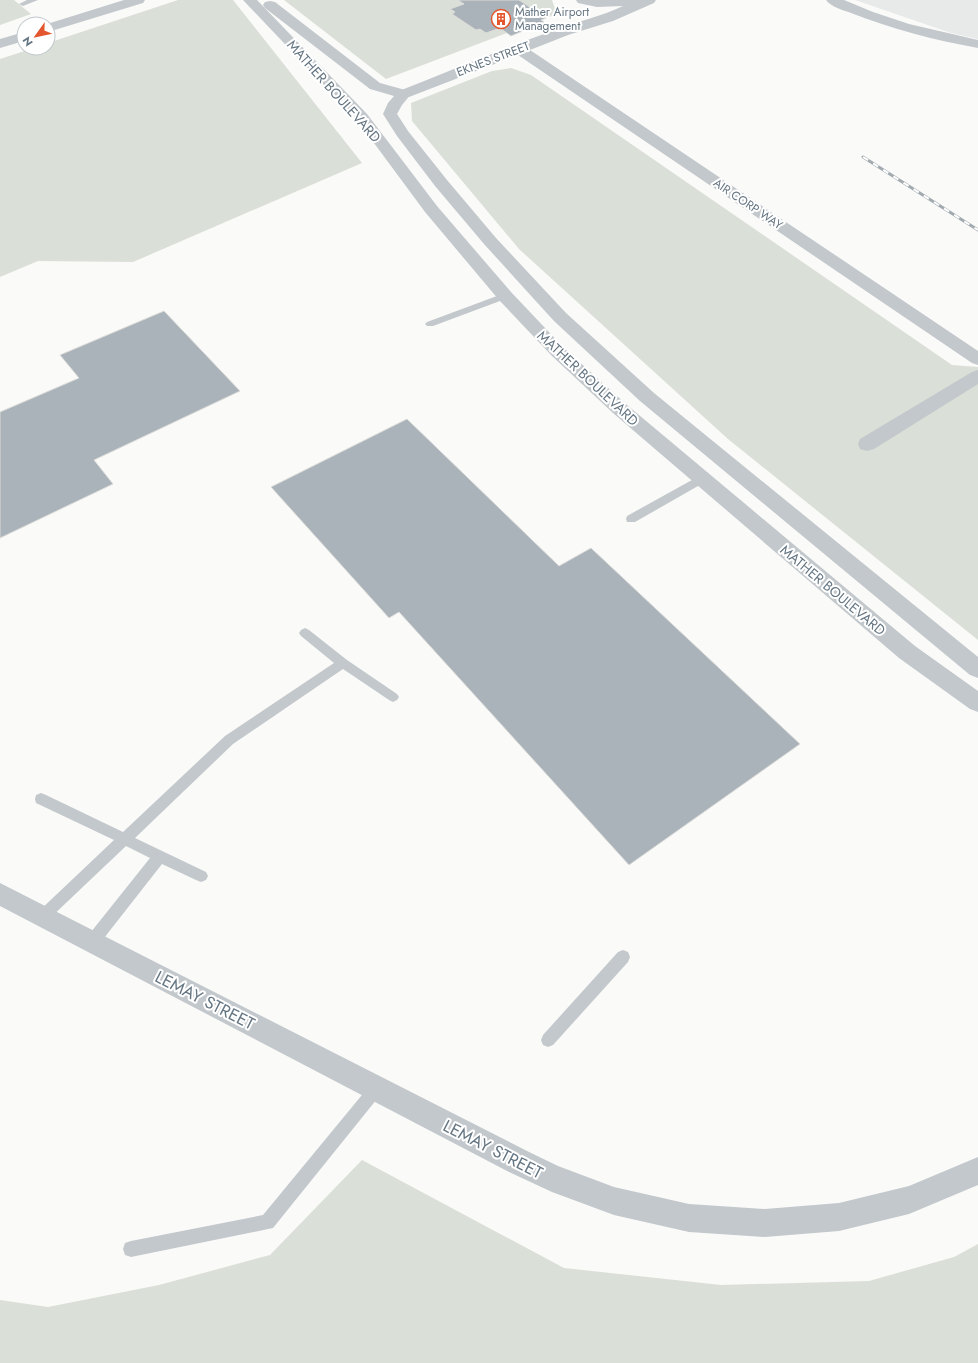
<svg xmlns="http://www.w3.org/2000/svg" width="978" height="1363" font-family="Jost,sans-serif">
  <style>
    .built { fill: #e8e9e9 }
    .green { fill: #dadfd7 }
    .building { fill: #aab3b9; stroke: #dcdcda }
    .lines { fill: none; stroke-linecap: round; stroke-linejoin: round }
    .service { fill: #c3c8cc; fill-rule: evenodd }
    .minor { fill: #c3c8cc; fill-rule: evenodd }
    .tertiary { fill: #c3c8cc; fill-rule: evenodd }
    .rail-casing { stroke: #a2aab0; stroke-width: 3 }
    .rail { stroke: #fff; stroke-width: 2; stroke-dasharray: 6; stroke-linecap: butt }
    .labels { text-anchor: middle; stroke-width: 4; stroke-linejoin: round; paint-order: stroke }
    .far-poi-label { font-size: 12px; fill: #657683; stroke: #fff; text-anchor: start }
    .far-street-label { font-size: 12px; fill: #657683; stroke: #fff }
    .street-label { font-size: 14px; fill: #657683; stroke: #fff }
    .near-street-label { font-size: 17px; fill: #657683; stroke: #fff }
  </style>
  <rect width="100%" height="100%" fill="#fafaf8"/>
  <polygon class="built" points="855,0 978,0 978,39 951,33"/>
  <g class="green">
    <polygon points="0,0 14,0 31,14 0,25"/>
    <polygon points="178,0 233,0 362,163 133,262 38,261 0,277 0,59 34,48 48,48 48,43"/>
    <polygon points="284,0 552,0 557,14 386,79"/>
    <polygon points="511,68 531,75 952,365 978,367 978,640 728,439 519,249 412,121 411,103 492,71"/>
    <polygon points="362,1160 564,1268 721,1285 869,1281 954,1257 978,1244 978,1363 0,1363 0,1300 48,1307 159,1285 270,1255"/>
  </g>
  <g class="building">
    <polygon points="458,0 519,0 546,18 541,20 544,22 511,36 500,28 486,33 480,29 476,30 452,14 455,12 450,9 464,4"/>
    <polygon points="164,311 240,391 94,460 113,484 0,538 0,412 79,378 60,355"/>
    <polygon points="407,419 559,566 591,548 800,744 629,865 399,612 389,618 271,487"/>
  </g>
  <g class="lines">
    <g class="service">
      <polygon points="27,0 38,0 23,6 19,4"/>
      <polygon points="505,293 508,294 510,296 508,298 433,326 427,326 425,324 427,322"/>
      <polygon points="701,475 705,476 706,479 705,482 635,522 627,522 626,519 627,516"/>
      <polygon points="305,628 309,630 347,660 397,694 399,697 397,700 393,702 389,700 343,669 233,744 135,838 206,872 208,876 206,880 201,882 196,880 162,864 97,947 92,948 87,947 85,942 87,937 150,858 126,846 48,920 43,922 38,920 36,916 38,912 114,840 36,803 35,799 36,795 41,793 46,795 123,832 225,736 334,663 301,636 299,633 301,630"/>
      <polygon points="623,950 628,952 630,957 628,962 553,1045 548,1047 543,1045 541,1040 543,1035 618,952"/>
      <polygon points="376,1082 381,1084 383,1089 381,1094 273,1228 131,1257 125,1255 123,1249 125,1243 131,1241 263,1215 371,1084"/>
    </g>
    <g class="minor">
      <polygon points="124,0 145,0 143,3 48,32 48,24 47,24"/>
      <path d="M 576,0 L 656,0 L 654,3 L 613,21 L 568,35 L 530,50 L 978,351 L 978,365 L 972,363 L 518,55 L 409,97 L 404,98 L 399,97 L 397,94 L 399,91 C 452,70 504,48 558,29 C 580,21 602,16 623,6 L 597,7 L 578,3 Z"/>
      <polygon points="24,32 24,41 0,48 0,39"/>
      <polygon points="978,370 978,384 874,449 867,451 860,449 858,444 860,439 972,372"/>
      <polygon points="0,883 529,1152 558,1166 614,1187 689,1204 765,1209 839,1203 909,1186 978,1157 978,1185 909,1214 839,1231 765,1237 689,1232 614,1215 552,1192 509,1172 0,906"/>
    </g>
    <g class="tertiary">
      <polygon points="243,0 257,0 367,114 437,206 511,292 564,348 627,405 915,646 978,691 978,712 970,709 899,658 613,413 552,356 499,300 425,212 357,120"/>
      <path d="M 826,0 L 844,0 L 873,12 L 909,24 L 978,40 L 978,48 C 934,40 892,29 851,13 C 843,10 831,7 826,0 Z"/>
      <polygon points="270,1 275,2 380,83 409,91 411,94 402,105 397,114 408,131 447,180 496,238 566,313 654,393 978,657 978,678 970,675 640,401 554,321 484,244 435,186 397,136 383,114 388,103 394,96 370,89 265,8 263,5 265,2"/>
    </g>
    <g class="rail-casing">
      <polyline id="rail" points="863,157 978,230"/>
    </g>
    <use href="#rail" class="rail"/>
  </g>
  <defs>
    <g id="building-ring" transform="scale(1)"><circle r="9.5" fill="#fff" stroke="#e4572e" stroke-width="1.5"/><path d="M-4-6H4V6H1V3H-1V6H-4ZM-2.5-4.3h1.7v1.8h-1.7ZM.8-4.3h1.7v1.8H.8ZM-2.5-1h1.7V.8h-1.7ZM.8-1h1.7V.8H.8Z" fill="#e4572e"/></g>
  </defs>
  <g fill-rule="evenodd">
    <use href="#building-ring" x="501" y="19"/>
  </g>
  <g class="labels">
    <g class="far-poi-label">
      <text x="515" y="16">Mather Airport<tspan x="515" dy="14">Management</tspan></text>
    </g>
    <g class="far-street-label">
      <text transform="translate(493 59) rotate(-21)" y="4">EKNES STREET</text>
      <text transform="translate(748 204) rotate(34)" y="4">AIR CORP WAY</text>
    </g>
    <g class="street-label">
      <text transform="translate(334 91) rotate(48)" y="5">MATHER BOULEVARD</text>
      <text transform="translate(588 378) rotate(43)" y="5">MATHER BOULEVARD</text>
      <text transform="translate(833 590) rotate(40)" y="5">MATHER BOULEVARD</text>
    </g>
    <g class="near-street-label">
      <text transform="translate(205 1000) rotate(27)" y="6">LEMAY STREET</text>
      <text transform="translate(493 1149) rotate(27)" y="6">LEMAY STREET</text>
    </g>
  </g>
  <g transform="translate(36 36) rotate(237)"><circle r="19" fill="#ffffff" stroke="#c1c8cd"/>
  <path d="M0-3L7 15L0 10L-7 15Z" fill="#e4572e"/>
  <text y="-6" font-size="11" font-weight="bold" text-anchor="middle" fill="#657683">N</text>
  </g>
</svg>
